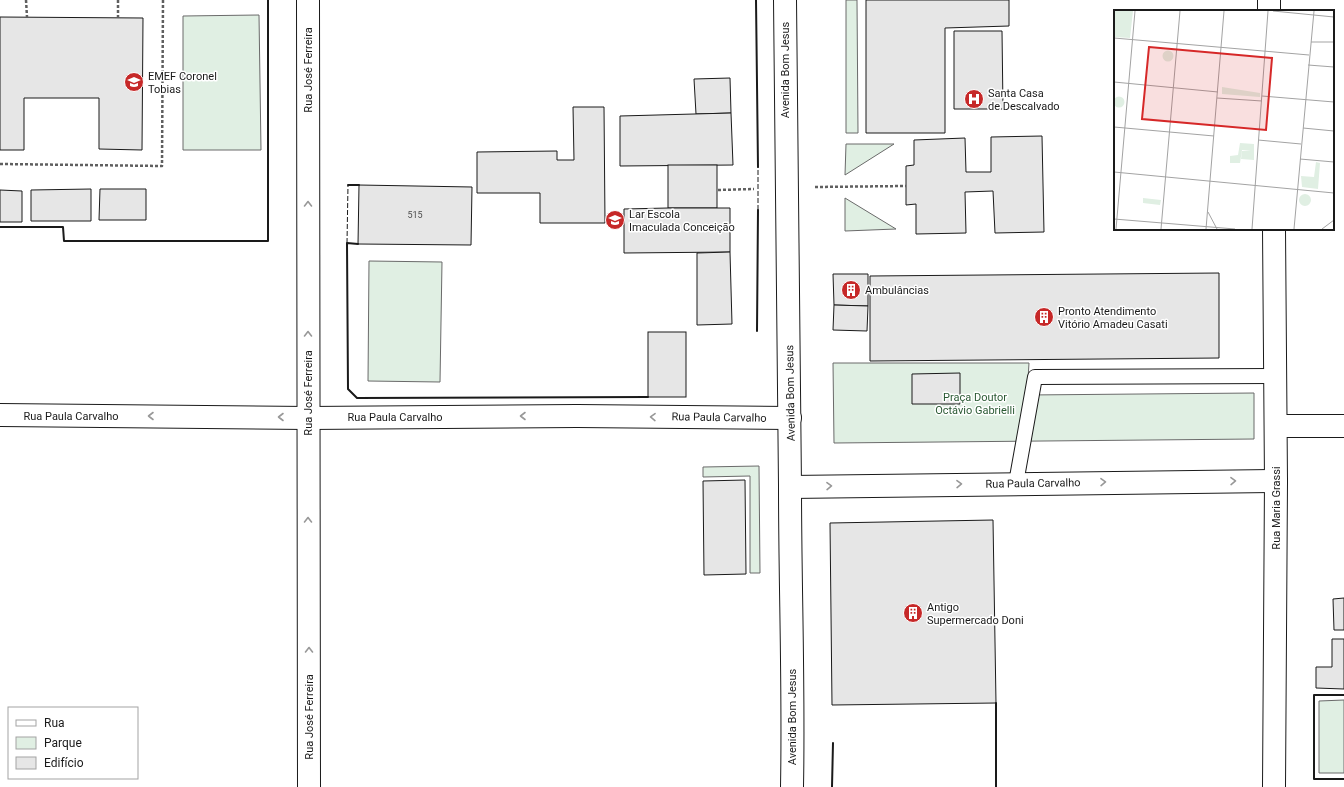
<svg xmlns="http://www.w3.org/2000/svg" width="1344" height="787" font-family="Roboto,sans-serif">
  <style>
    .green { fill: #e0efe3; stroke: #6a6a6a }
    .building { fill: #e6e6e6; stroke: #1a1a1a }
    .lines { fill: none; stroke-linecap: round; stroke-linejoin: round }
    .lane-casing { stroke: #1a1a1a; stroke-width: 16 }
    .street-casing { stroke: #1a1a1a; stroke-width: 24 }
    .secondary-casing { stroke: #1a1a1a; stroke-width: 24 }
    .path { stroke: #5f5f5f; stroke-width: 2.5; stroke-dasharray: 3 2; stroke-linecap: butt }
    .lane { stroke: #fff; stroke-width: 14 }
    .street { stroke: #fff; stroke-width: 22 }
    .secondary { stroke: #fff; stroke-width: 22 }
    .fence { stroke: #1a1a1a; stroke-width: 1; stroke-dasharray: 5 2; stroke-linecap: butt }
    .wall { stroke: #1a1a1a; stroke-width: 2 }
    .oneway { stroke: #989898 }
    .labels { text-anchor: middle; stroke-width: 3; stroke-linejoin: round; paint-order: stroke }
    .number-label { font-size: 9px; fill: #4d4d4d }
    .street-label { font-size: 11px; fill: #1a1a1a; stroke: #fff }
    .poi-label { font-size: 11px; fill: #1a1a1a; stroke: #fff; text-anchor: start }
    .park-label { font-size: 11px; fill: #2b5a34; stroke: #fff }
    .inset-road { fill: none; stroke: #a3a3a3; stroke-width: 1 }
    .view { fill: #d62828; fill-opacity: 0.15; stroke: #d62828; stroke-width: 2 }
    .inset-edge { fill: none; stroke: #1a1a1a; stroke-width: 2 }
  </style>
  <rect width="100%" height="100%" fill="#fff"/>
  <g class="green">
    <polygon points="846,0 857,0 858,133 846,133"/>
    <polygon points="259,15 261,150 183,150 183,16"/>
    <polygon points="846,144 894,144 845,175"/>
    <polygon points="845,198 896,229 845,231"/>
    <polygon points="369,261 442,262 440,382 368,381"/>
    <polygon points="833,363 1029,363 1027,395 1254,393 1254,439 834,443"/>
    <polygon points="759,466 760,573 750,573 750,476 703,477 703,467"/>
    <polygon points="1344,700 1344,773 1319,773 1319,701"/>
  </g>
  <g class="building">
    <polygon points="866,0 1009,0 1009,26 945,28 945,133 866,133"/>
    <polygon points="0,17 143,18 142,150 99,149 99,98 24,98 24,150 0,150"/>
    <polygon points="954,31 1002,31 1003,109 954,109"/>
    <polygon points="730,78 731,113 696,114 694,79"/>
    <polygon points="573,107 604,107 605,223 540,223 540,193 477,193 477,152 557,151 557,160 574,160"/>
    <polygon points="731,113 733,165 620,166 620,116"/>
    <polygon points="1042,136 1044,232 995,233 993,191 965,192 966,233 916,234 916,204 906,205 906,166 914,165 914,140 965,138 966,172 991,172 991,137"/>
    <rect x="668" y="165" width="49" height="43"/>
    <polygon points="359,185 472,187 471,245 358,244"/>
    <polygon points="91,189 91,221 31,221 31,190"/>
    <polygon points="100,189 146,189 146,220 99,220"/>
    <polygon points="0,190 22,191 22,222 0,222"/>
    <polygon points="668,208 730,208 730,252 624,253 624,209"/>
    <polygon points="730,252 732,324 697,325 697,253"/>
    <polygon points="1219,273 1219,358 870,361 870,276"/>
    <polygon points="833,274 868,274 868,306 834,305"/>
    <polygon points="834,305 868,306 867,331 833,330"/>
    <rect x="648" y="332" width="38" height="65"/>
    <polygon points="960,373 960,404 912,404 912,374"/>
    <polygon points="745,480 746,574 704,575 703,481"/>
    <polygon points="993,520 996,703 832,705 830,523"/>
    <polygon points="1344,598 1344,630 1334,630 1333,599"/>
    <polygon points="1332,639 1344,639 1344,689 1316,688 1316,667 1332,667"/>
  </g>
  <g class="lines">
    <g class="lane-casing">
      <polyline id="lane" points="1016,483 1035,377 1275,376"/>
    </g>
    <g class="street-casing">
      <g id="street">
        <polyline points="308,0 309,787"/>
        <polyline points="1269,0 1269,11"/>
        <polyline points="0,415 308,418 577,416 790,418"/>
        <polyline points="1276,426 1344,426"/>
        <polyline points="790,487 1276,481"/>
        <polyline points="1274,787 1276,481 1274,229"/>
      </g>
    </g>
    <g class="secondary-casing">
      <path id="secondary" d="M 785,0 C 786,162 789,324 790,486 C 790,587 794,687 792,787"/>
    </g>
    <g class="path">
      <polyline points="26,0 27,17"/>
      <polyline points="118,18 118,0"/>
      <polyline points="0,164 162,166 163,0"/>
      <polyline points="815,187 906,186"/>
      <polyline points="718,190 754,189"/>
    </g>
    <use href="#lane" class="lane"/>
    <use href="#street" class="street"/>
    <use href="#secondary" class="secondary"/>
    <g class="fence">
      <polyline points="758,210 758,167"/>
      <polyline points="347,243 348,185"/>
    </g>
    <g class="wall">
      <polyline points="756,0 758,167"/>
      <polyline points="348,185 359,185"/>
      <polyline points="0,227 63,227 64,241 268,241 268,0"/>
      <polyline points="358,244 347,243 348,389 357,398 648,397"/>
      <polyline points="757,331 758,210"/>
      <polyline points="1344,695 1314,695 1314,779 1344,779"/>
      <polyline points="832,787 833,743"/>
      <polyline points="996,787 996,703"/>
    </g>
  </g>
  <defs><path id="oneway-chevron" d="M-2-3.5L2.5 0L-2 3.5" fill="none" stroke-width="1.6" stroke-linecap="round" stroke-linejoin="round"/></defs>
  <g class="oneway">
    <use href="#oneway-chevron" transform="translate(308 204) rotate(-90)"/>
    <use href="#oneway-chevron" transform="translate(308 334) rotate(-90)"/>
    <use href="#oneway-chevron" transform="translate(151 416) rotate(-180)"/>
    <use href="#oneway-chevron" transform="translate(523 416) rotate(180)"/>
    <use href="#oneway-chevron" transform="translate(281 417) rotate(-180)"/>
    <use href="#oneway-chevron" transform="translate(653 417) rotate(-179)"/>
    <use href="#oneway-chevron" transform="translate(1233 481) rotate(-1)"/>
    <use href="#oneway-chevron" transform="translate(1103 482) rotate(-1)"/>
    <use href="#oneway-chevron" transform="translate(959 484) rotate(-1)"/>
    <use href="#oneway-chevron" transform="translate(829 486) rotate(-1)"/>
    <use href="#oneway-chevron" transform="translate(308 520) rotate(-90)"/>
    <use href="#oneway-chevron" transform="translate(309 650) rotate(-90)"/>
  </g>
  <defs>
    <g id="school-disc" transform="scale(1)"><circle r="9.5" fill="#c62828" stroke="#fff"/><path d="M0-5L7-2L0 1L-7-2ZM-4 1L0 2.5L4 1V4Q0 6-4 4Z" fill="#fff"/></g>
    <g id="hospital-disc" transform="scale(1)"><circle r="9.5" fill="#c62828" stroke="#fff"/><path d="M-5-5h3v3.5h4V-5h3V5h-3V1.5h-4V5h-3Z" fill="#fff"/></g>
    <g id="building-disc" transform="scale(1)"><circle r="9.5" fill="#c62828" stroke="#fff"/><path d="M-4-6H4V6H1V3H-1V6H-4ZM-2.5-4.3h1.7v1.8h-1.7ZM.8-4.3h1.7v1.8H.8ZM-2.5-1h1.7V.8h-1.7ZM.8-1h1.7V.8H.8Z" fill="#fff"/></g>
  </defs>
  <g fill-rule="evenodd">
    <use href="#school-disc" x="134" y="82"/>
    <use href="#hospital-disc" x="974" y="99"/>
    <use href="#school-disc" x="615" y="220"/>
    <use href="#building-disc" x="851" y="290"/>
    <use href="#building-disc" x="1044" y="317"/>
    <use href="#building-disc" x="913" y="613"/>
  </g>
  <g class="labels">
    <g class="number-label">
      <text x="415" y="218">515</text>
    </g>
    <g class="street-label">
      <text transform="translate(308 70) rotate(-90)" y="4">Rua José Ferreira</text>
      <text transform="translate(785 70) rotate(-90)" y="4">Avenida Bom Jesus</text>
      <text transform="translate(308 393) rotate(-90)" y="4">Rua José Ferreira</text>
      <text transform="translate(790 393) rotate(-91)" y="4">Avenida Bom Jesus</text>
      <text x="71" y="420">Rua Paula Carvalho</text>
      <text x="395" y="421">Rua Paula Carvalho</text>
      <text transform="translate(719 417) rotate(1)" y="4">Rua Paula Carvalho</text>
      <text transform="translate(1033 483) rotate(-1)" y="4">Rua Paula Carvalho</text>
      <text transform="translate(1276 508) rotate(-90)" y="4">Rua Maria Grassi</text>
      <text transform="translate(309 717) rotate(-90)" y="4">Rua José Ferreira</text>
      <text transform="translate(792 717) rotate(-90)" y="4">Avenida Bom Jesus</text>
    </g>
    <g class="poi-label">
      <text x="148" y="80">EMEF Coronel<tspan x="148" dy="13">Tobias</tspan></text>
      <text x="988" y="97">Santa Casa<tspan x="988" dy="13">de Descalvado</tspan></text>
      <text x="629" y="218">Lar Escola<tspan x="629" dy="13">Imaculada Conceição</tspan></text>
      <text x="865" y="294">Ambulâncias</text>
      <text x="1058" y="315">Pronto Atendimento<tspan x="1058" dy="13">Vitório Amadeu Casati</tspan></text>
      <text x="927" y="611">Antigo<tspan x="927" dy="13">Supermercado Doni</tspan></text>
    </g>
    <g class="park-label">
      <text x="975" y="401">Praça Doutor<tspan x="975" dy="13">Octávio Gabrielli</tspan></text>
    </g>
  </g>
  <g transform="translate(1114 10)">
    <rect width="220" height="220" fill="#fff"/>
    <path d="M 0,1 L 19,1 L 16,28 L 0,27 ZM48.5 46a5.5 5.5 0 1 1 11 0a5.5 5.5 0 1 1-11 0ZM 108,77 L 146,83 L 146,87 L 108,84 ZM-0.5 92a5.5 5.5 0 1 1 11 0a5.5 5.5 0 1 1-11 0ZM 126,133 L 140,134 L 140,150 L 127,149 L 128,141 L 137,141 L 128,140 L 126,153 L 116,153 L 116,146 L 124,145 ZM 202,152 L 206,153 L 204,179 L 188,177 L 187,166 L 200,167 ZM185 190a6 6 0 1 1 12 0a6 6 0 1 1-12 0ZM 29,188 L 47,190 L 46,195 L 29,193 Z" fill="#e0efe3"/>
    <path class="inset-road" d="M 159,1 L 220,7M 0,28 L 195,45M 197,32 L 220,32M 194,55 L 220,57M 0,72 L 104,82M 148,86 L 220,92M 103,88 L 148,91M 0,117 L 100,126M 189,118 L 220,121M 144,130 L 187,134M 186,149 L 220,152M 0,162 L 220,183M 94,202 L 103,219M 0,209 L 121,219M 2,219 L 21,1M 47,219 L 66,1M 92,219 L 110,1M 138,219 L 154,1M 180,219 L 200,1M 208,219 L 220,210"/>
    <path class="view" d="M 35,37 L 158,48 L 152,120 L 28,109 Z"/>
    <rect width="220" height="220" class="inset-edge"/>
  </g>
  <rect x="8" y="707" width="130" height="72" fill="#ffffff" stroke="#a3a3a3"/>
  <rect x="16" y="720" width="20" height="6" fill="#ffffff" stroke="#a3a3a3"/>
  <text x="44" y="727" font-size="12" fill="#1a1a1a">Rua</text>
  <rect x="16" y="737" width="20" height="12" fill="#e0efe3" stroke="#a3a3a3"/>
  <text x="44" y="747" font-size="12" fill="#1a1a1a">Parque</text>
  <rect x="16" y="757" width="20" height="12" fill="#e6e6e6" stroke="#a3a3a3"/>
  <text x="44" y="767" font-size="12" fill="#1a1a1a">Edifício</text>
</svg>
